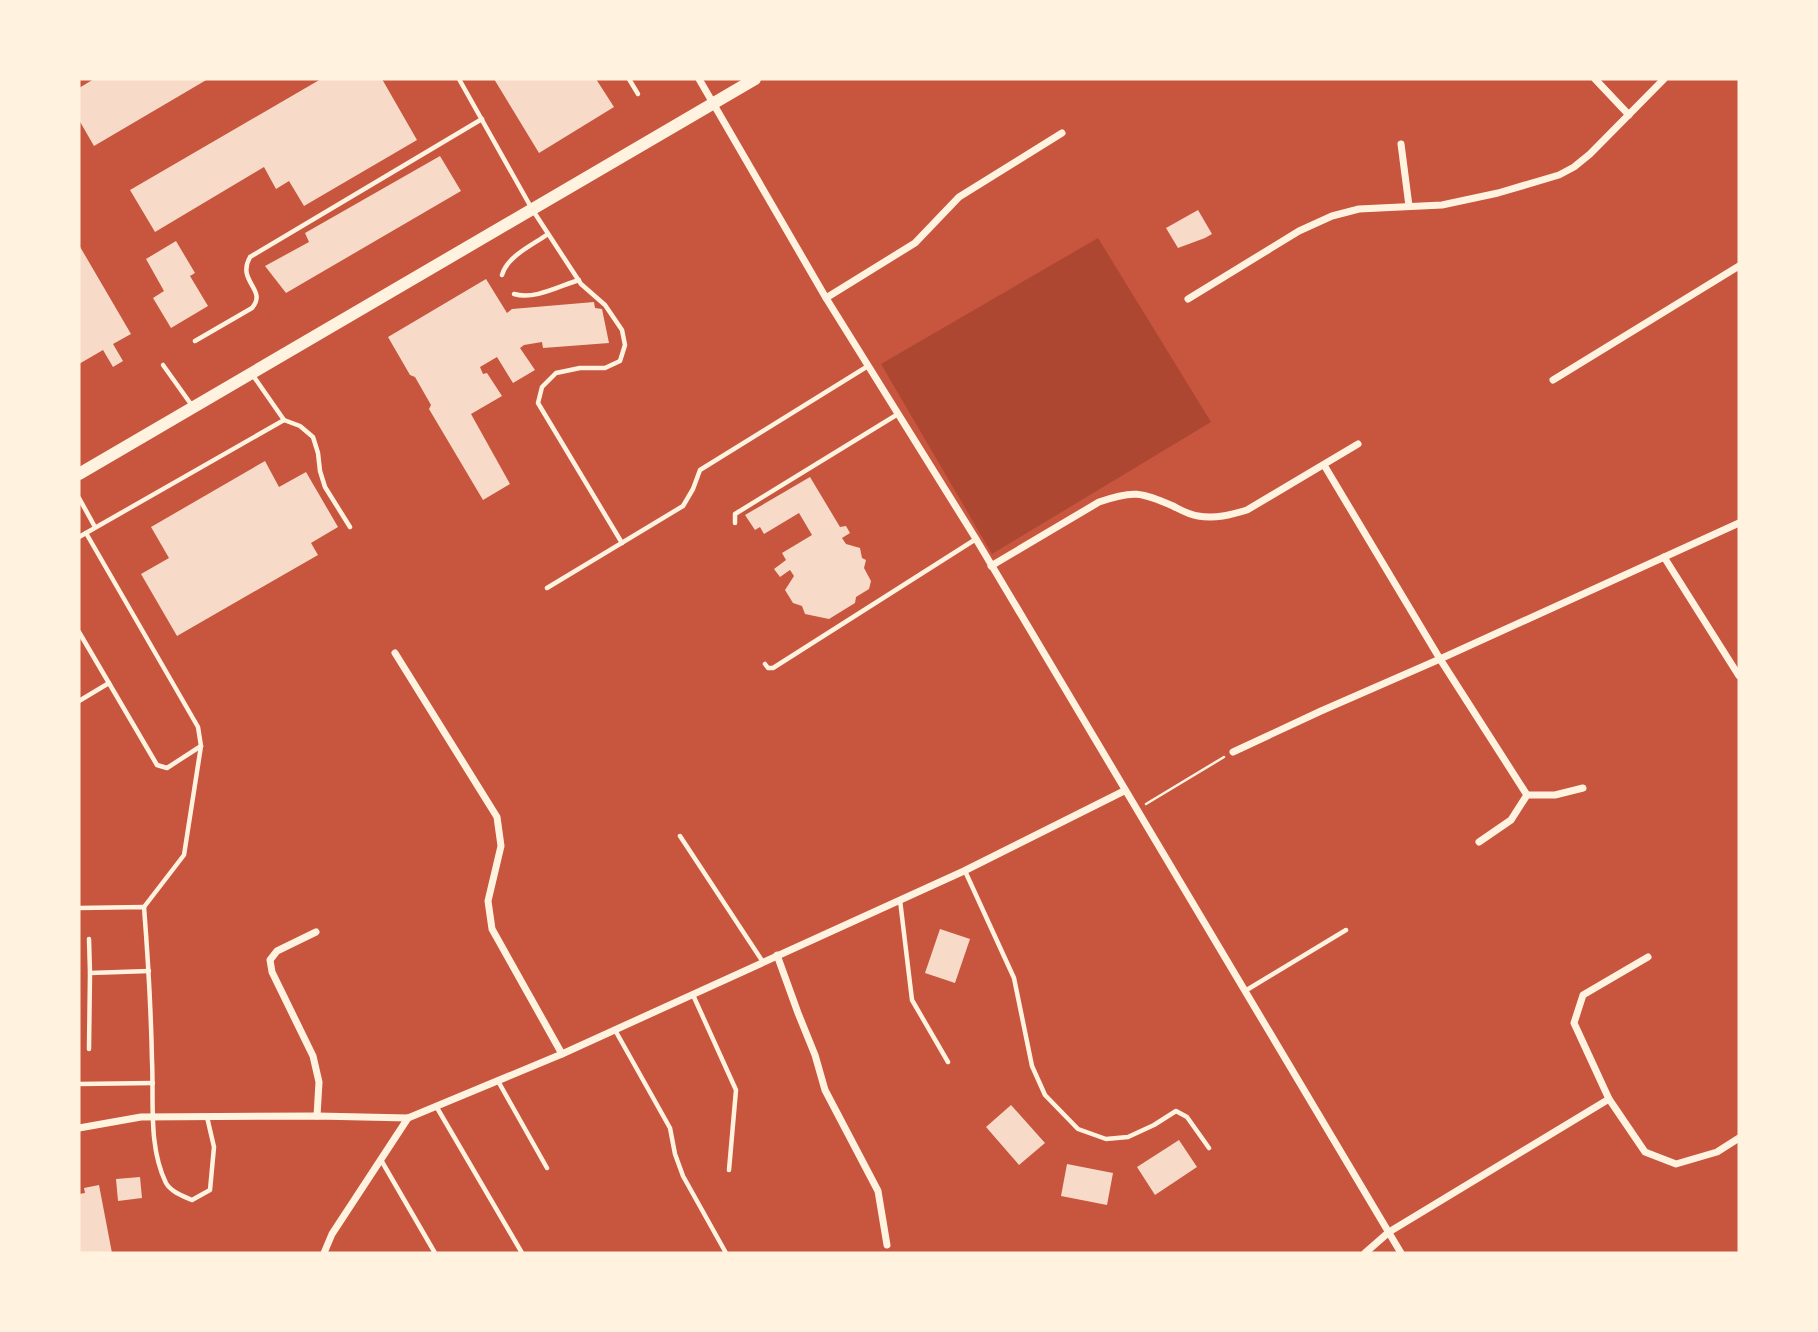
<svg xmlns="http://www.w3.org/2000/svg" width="1818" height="1332" font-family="'Exo 2',sans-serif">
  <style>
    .green { fill: #ae4732 }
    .building { fill: #f7dbc8 }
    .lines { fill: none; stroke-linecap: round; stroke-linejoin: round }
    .path { stroke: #fff3e0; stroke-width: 2.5 }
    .service { stroke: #fff3e0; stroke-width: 4.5 }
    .minor { stroke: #fff3e0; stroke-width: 7 }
    .tertiary { stroke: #fff3e0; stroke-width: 12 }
  </style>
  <rect width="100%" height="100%" fill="#c8553d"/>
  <polygon class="green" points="1098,238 1211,422 992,554 881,364"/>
  <g class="building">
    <polygon points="94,79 208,79 94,146 79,120 79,88"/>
    <polygon points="321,79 382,79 417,140 304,206 289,181 276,189 264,167 155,232 130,190"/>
    <polygon points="494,79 596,79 614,107 539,153"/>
    <polygon points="440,156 461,191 286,293 265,266 309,242 305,233"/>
    <polygon points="1198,210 1212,234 1205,238 1178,248 1166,228"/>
    <polygon points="176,241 195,273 190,276 208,306 171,328 153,298 164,291 146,259"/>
    <polygon points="79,245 131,334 113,344 123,361 113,367 103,350 79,364"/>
    <polygon points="486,279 507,313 512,309 594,302 595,308 602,309 609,343 543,348 542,342 524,345 520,348 535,370 513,383 497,357 480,367 483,374 487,373 502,396 471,414 510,484 483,500 429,409 431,405 415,377 410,375 388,337"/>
    <polygon points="265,461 279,487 306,472 338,527 311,543 318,555 177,636 141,574 169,558 151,527"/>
    <polygon points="810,477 840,527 846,526 850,533 842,538 846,544 860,548 862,558 866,560 864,568 871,581 869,589 856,597 855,603 829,619 805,614 802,606 793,603 785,590 794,576 790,570 780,577 774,569 786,560 782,553 812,535 799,513 764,534 760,527 755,530 745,515"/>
    <polygon points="940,929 970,939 955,983 925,973"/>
    <polygon points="1011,1105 1045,1143 1019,1165 986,1127"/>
    <polygon points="1179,1140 1197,1167 1155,1195 1137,1167"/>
    <polygon points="1067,1164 1113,1173 1107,1205 1061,1196"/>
    <polygon points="140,1177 142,1198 118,1201 116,1179"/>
    <polygon points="99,1185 112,1253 79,1253 79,1194 85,1193 84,1188"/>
  </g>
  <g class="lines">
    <polyline class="path" points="1146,804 1224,757"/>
    <g class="service">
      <polyline points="459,79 532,209 581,284 605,305 622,330 625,345 620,361 605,368 580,368 556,373 542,387 538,403 622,543"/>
      <polyline points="629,79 638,94"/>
      <path d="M 502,275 C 507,256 533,245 548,234"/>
      <path d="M 514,294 C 535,300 559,286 579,280"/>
      <path d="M 195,341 L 252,308 C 268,289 236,282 250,257 L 482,119"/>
      <polyline points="163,365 193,407"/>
      <polyline points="252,374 284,420 300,426 313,437 318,453 320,471 325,487 350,527"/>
      <polyline points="79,498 95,527"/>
      <polyline points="735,523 735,514 898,414"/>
      <polyline points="79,537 86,533"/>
      <polyline points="547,588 683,506 693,489 700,470 868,366"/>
      <polyline points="79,632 157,765 167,768 201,746"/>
      <polyline points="765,664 768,668 773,668 976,539"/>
      <polyline points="79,701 109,683"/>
      <polyline points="680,836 763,962"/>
      <polyline points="965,871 1014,978 1032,1066 1045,1095 1078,1129 1106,1139 1128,1137 1154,1125 1176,1111 1187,1117 1209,1148"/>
      <polyline points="900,900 912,1000 948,1062"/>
      <polyline points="144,907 184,855 201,746 198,727 86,533 284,420"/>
      <path d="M 79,908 L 144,907 C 148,958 151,1010 152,1061 C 154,1101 148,1146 166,1183 C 171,1192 183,1196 192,1200 L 210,1190 L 214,1147 L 207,1117"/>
      <polyline points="89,939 90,973"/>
      <polyline points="1245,991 1346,930"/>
      <polyline points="693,995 736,1090 729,1170"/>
      <polyline points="615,1030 670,1128 675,1154 683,1176 726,1253"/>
      <polyline points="89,1049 90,973 149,971"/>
      <polyline points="498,1081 547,1168"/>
      <polyline points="79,1084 153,1083"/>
      <polyline points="436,1106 522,1253"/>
      <polyline points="381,1160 435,1253"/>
    </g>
    <g class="minor">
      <polyline points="699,79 826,298 976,539 1401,1253"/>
      <polyline points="1595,79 1629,115"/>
      <polyline points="1401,144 1409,206"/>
      <polyline points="826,298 915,243 959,197 1062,133"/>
      <polyline points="1188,299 1299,231 1332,216 1359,209 1442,205 1498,193 1559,175 1574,167 1590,154 1664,79"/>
      <polyline points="1553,380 1739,266"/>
      <polyline points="1324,465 1440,659 1527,795"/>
      <polyline points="1664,557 1739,676"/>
      <path d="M 991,566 L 1099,502 C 1133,490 1141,492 1173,506 C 1181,510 1189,515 1198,516 C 1215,519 1231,515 1247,510 L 1358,444"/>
      <polyline points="395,653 497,817 501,846 488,901 492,929 562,1054"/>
      <polyline points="1233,752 1321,711 1440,659 1739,523"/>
      <polyline points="1479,842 1511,820 1527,795 1555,795 1583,788"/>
      <polyline points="316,932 277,951 270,960 272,972 313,1056 319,1082 317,1116"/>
      <polyline points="777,955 798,1013 815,1055 825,1090 878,1191 887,1245"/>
      <polyline points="1648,957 1583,995 1574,1023 1609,1099 1645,1152 1676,1164 1717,1152 1739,1138"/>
      <polyline points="79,1128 141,1117 317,1116 408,1118 562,1054 964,871 1124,791"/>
      <polyline points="324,1253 332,1234 408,1118"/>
      <polyline points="1365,1253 1389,1232 1609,1099"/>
    </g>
    <polyline class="tertiary" points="79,474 755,79"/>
  </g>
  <rect width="1818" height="1332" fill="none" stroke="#fff3e0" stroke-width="161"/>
</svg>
